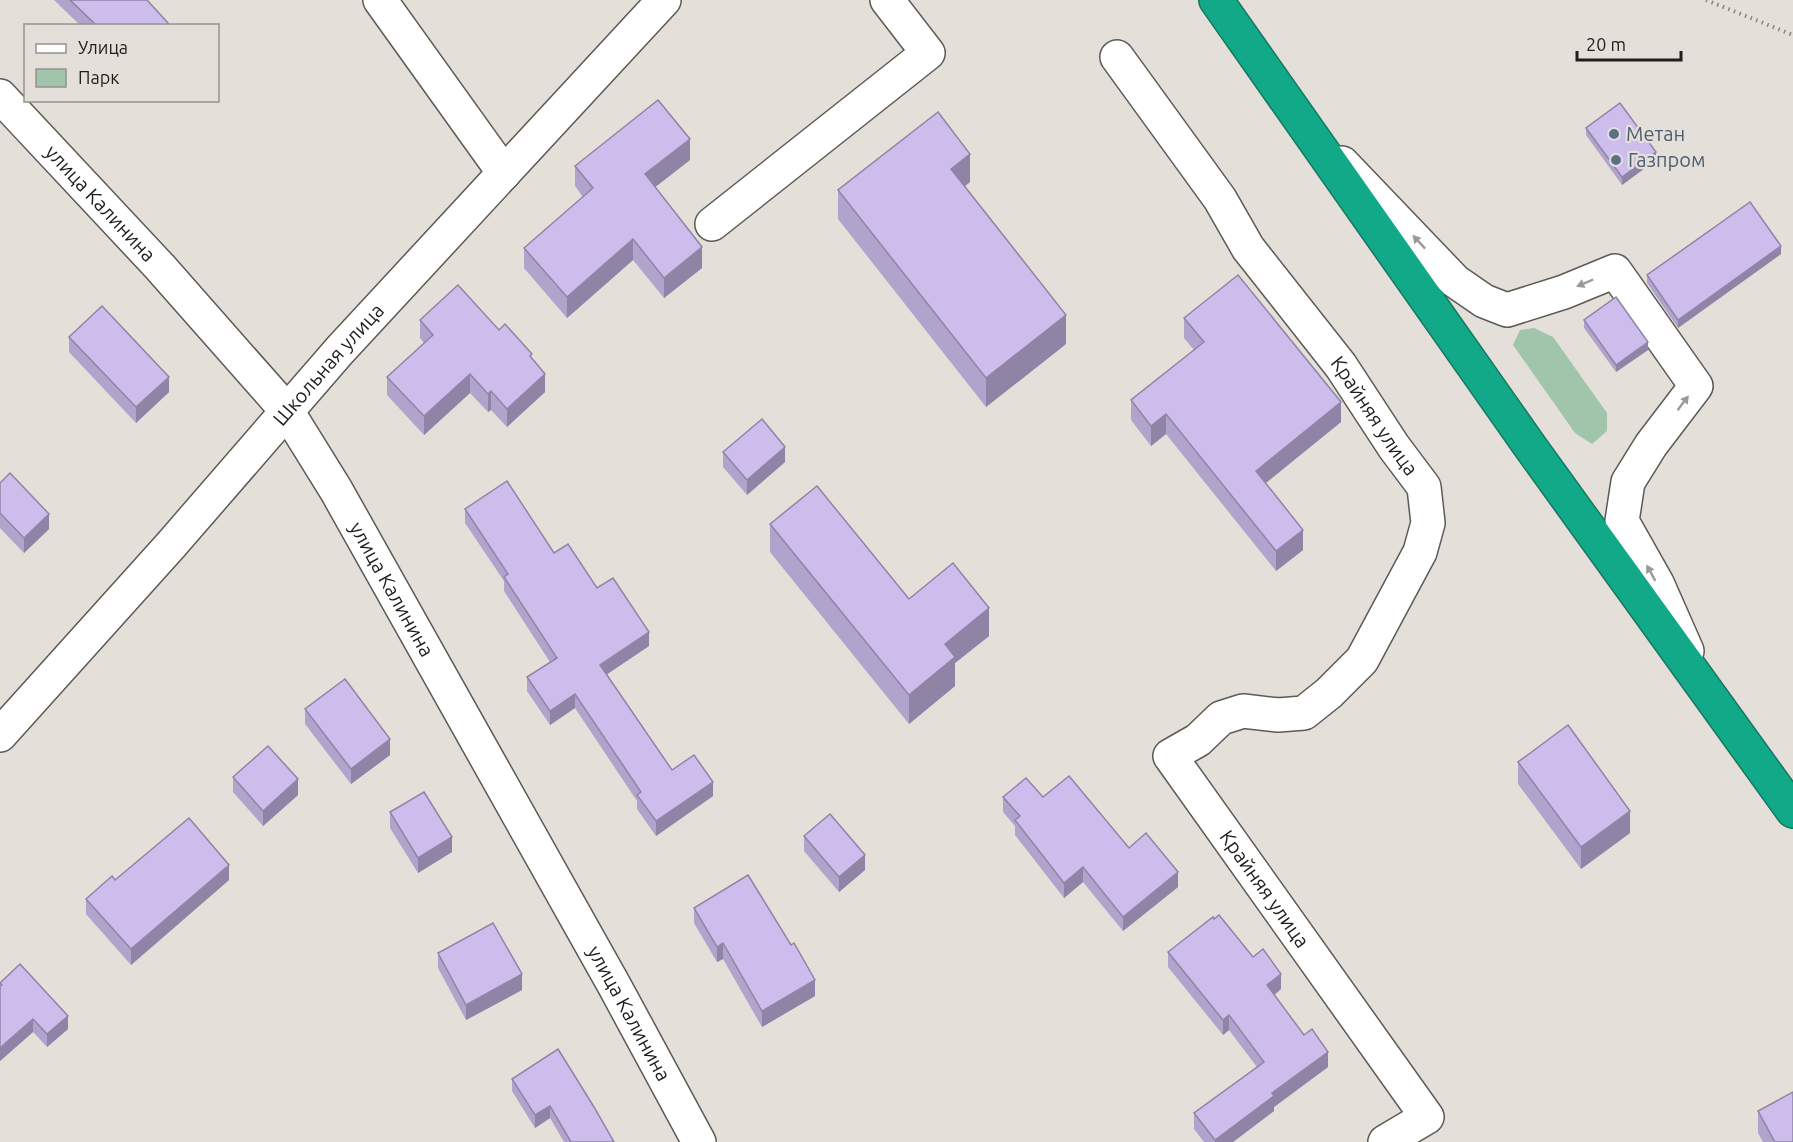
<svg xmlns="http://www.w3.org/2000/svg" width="1793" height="1142" font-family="Ubuntu,sans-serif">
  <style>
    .green { fill: #a1c5ab }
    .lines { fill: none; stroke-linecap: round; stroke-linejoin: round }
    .minor-casing { stroke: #5d5954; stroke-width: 36 }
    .highway-casing { stroke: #167862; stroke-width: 36 }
    .path { stroke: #888581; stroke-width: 4; stroke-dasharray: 1.5 4.5; stroke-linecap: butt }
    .minor { stroke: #fff; stroke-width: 33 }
    .highway { stroke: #11a987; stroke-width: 33 }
    .wall { fill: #b0a3cc }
    .shaded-wall { fill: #9084a6 }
    .building { fill: #cdbded; stroke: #9084a6; stroke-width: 1.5 }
    .oneway { fill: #9b9a99 }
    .service-dot { fill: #5c6f8a; stroke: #e4dfd9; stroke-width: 2 }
    .labels { text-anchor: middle; stroke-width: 4.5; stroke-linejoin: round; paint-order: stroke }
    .service-label { font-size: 20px; fill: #4e5e75; stroke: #e4dfd9; text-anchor: start }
    .street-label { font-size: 20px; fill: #201e1c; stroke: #e4dfd9 }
  </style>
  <rect width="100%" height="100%" fill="#e4dfd9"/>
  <polygon class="green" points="1534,328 1553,337 1607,413 1607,431 1592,444 1575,433 1513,345 1520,330"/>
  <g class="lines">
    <g class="minor-casing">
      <g id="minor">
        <polyline points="380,0 504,173"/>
        <path id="s1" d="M 1117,57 L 1220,199 L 1248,248 L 1341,366 L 1394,447 L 1424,487 L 1428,523 L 1420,552 L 1362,660 L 1329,693 L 1304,713 L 1278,715 L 1243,711 L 1221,718 L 1198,740 L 1170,756 L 1427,1117 L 1385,1142"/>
        <path id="s2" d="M 0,96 L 160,267 L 287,411 L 336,490 L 614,985 L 699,1142"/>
        <polyline points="1342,163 1455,281 1484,301 1507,310 1564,292 1615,271 1696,386 1651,445 1628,482 1622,521 1657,583 1687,651"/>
        <polyline points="712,224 928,53 887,0"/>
        <path id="s3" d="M 0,735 L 171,545 L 340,350 L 664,0"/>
      </g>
    </g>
    <g class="highway-casing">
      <polyline id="highway" points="1216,0 1529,445 1793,811"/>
    </g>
    <polyline class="path" points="1706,0 1793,35"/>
    <use href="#minor" class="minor"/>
    <use href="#highway" class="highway"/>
  </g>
  <g class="wall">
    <polygon points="54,0 147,0 168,26 81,26"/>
    <polygon points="1586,128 1656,160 1622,185 1586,135"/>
    <polygon points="690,160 655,187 702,268 664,298 633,260 567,318 524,268 524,248 583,197 575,186 575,166"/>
    <polygon points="970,182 965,186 1066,344 986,407 838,219 838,190"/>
    <polygon points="1781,254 1678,328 1647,283 1647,275"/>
    <polygon points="1184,318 1341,422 1265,483 1303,550 1276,571 1166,434 1151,446 1131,420 1131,400 1194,350 1184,338"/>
    <polygon points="420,320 499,330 532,358 545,392 507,427 491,410 488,412 470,393 424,435 387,395 387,377 424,343 420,338"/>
    <polygon points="1584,320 1648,350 1616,372 1584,328"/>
    <polygon points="69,337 169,392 136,423 69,352"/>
    <polygon points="723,452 785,462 747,495 723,467"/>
    <polygon points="0,483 49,529 24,553 0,528"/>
    <polygon points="465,509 554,553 597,588 649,646 607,674 672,770 713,796 656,836 637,809 637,801 575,708 550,725 527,691 527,677 550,662 504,591 504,581 465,523"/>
    <polygon points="770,524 909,599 989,636 955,663 955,686 909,724 770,552"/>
    <polygon points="305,709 390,755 351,784 305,724"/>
    <polygon points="1518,762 1630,833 1581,869 1518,784"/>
    <polygon points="233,777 298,795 263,826 233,792"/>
    <polygon points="1003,797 1043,797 1129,848 1178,887 1123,931 1083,882 1064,898 1015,835 1015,826 1003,812"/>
    <polygon points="390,812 452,852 418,873 390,828"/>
    <polygon points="804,836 865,870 839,892 804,851"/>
    <polygon points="115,880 229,880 131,965 86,914 86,899"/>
    <polygon points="694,908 815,996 762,1027 723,959 717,962 694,923"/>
    <polygon points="1214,919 1253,957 1281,989 1274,995 1328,1067 1274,1107 1274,1111 1233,1142 1204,1142 1194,1129 1194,1113 1257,1067 1229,1030 1223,1035 1168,967 1168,952"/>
    <polygon points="438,953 522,990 466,1020 438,968"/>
    <polygon points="0,983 68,1029 47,1047 33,1032 0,1061"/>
    <polygon points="512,1079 614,1142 564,1142 550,1118 535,1128 512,1091"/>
    <polygon points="1758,1111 1793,1142 1763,1142 1758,1133"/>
  </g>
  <g class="shaded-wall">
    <polygon points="690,139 690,160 645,195 645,174"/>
    <polygon points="1656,152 1656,160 1622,185 1622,177"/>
    <polygon points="970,154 970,182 951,197 951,169"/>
    <polygon points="633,239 633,260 567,318 567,297"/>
    <polygon points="1781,246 1781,254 1678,328 1678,320"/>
    <polygon points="702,247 702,268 664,298 664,278"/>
    <polygon points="1066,315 1066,344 986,407 986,378"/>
    <polygon points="1648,342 1648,350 1616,372 1616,365"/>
    <polygon points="470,374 470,393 424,435 424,416"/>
    <polygon points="545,374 545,392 507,427 507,409"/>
    <polygon points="169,377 169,392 136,423 136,407"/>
    <polygon points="491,391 491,410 488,412 488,394"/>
    <polygon points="1341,402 1341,422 1256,491 1256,471"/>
    <polygon points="1166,414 1166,434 1151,446 1151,426"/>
    <polygon points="785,447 785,462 747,495 747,480"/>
    <polygon points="49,514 49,529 24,553 24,538"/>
    <polygon points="1303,530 1303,550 1276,571 1276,551"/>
    <polygon points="989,608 989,636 955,663 955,686 909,724 909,695 945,644"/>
    <polygon points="649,632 649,646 600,679 600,665"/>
    <polygon points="575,694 575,708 550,725 550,711"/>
    <polygon points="390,739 390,755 351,784 351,769"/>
    <polygon points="298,779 298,795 263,826 263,811"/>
    <polygon points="713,782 713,796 656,836 656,821"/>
    <polygon points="1630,811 1630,833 1581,869 1581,847"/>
    <polygon points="452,837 452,852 418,873 418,858"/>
    <polygon points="865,855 865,870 839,892 839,877"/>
    <polygon points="229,865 229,880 131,965 131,949"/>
    <polygon points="1083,867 1083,882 1064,898 1064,883"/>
    <polygon points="1178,872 1178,887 1123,931 1123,917"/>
    <polygon points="723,943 723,959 717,962 717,947"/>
    <polygon points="522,974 522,990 466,1020 466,1005"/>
    <polygon points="1281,974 1281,989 1267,1001 1267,985"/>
    <polygon points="815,980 815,996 762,1027 762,1011"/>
    <polygon points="1229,1015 1229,1030 1223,1035 1223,1020"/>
    <polygon points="68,1016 68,1029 47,1047 47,1034"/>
    <polygon points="33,1019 33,1032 0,1061 0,1048"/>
    <polygon points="1328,1052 1328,1067 1274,1107 1274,1111 1233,1142 1215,1142 1215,1140 1272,1093"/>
    <polygon points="550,1106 550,1118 535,1128 535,1115"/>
  </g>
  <g class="building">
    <polygon points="70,0 147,0 168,23 165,26 94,26 95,24"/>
    <polygon points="658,100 690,139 645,174 702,247 664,278 633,239 567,297 524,248 593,188 575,166"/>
    <polygon points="1620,103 1656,152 1622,177 1586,128"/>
    <polygon points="938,112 970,154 951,169 1066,315 986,378 838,190"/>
    <polygon points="1750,202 1781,246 1678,320 1647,275"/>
    <polygon points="1238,275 1341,402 1256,471 1303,530 1276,551 1166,414 1151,426 1131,400 1204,342 1184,318"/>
    <polygon points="458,285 499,330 505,324 532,354 530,356 545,374 507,409 491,391 488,394 470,374 424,416 387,377 433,335 420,320"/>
    <polygon points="1616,297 1648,342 1616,365 1584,320"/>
    <polygon points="102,306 169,377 136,407 69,337"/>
    <polygon points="762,419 785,447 747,480 723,452"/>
    <polygon points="10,473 49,514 24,538 0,513 0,483"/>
    <polygon points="507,481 554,553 568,544 597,588 613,578 649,632 600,665 672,770 694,755 713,782 656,821 637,795 641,792 575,694 550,711 527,677 557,658 504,577 508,574 465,509"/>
    <polygon points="817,486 909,599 953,563 989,608 945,644 955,657 909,695 770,524"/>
    <polygon points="345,679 390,739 351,769 305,709"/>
    <polygon points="1568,725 1630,811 1581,847 1518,762"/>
    <polygon points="268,746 298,779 263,811 233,777"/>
    <polygon points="1069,776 1129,848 1146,833 1178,872 1123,917 1083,867 1064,883 1015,820 1020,816 1003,797 1026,778 1043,797"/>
    <polygon points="424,792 452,837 418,858 390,812"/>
    <polygon points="830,814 865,855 839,877 804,836"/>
    <polygon points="189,818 229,865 131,949 86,899 112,876 115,880"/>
    <polygon points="748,875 791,945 794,943 815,980 762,1011 723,943 717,947 694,908"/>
    <polygon points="1219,915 1253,957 1263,949 1281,974 1267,985 1304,1035 1312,1029 1328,1052 1272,1093 1274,1096 1215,1140 1194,1113 1264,1062 1229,1015 1223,1020 1168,952 1213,917 1214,919"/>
    <polygon points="493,923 522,974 466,1005 438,953"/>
    <polygon points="20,964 68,1016 47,1034 33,1019 0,1048 0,986 2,985 0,983"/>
    <polygon points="558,1049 594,1107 614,1142 571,1142 550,1106 535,1115 512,1079"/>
    <polygon points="1793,1092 1793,1142 1775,1142 1758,1111"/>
  </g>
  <defs><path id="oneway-solid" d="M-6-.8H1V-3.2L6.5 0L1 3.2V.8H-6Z" transform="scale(1.5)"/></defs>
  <g class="oneway">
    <use href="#oneway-solid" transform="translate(1419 242) rotate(-133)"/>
    <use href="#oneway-solid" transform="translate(1585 283) rotate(157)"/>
    <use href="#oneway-solid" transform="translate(1683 403) rotate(-53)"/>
    <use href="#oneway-solid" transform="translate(1651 573) rotate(-119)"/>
  </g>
  <g class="service-dot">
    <circle cx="1614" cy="134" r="6"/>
    <circle cx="1616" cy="160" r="6"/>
  </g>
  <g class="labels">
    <g class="service-label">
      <text x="1626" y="141">Метан</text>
      <text x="1628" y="167">Газпром</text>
    </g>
    <g class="street-label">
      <text dy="7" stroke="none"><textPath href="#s2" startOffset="147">улица Калинина</textPath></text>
      <text dy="7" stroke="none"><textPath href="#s3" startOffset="495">Школьная улица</textPath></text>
      <text dy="7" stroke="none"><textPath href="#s1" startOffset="442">Крайняя улица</textPath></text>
      <text dy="7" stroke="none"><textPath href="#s2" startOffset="633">улица Калинина</textPath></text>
      <text dy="7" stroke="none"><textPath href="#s1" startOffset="1108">Крайняя улица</textPath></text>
      <text dy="7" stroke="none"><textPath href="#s2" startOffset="1119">улица Калинина</textPath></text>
    </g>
  </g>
  <rect x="24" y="24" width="195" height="78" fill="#e4dfd9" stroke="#96928d" stroke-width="1.5"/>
  <rect x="36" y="44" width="30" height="9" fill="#ffffff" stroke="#96928d" stroke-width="1.5"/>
  <text x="78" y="54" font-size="18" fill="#201e1c">Улица</text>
  <rect x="36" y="69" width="30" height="18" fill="#a1c5ab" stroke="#96928d" stroke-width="1.5"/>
  <text x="78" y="84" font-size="18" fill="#201e1c">Парк</text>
  <path d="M1577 51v9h104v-9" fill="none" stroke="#201e1c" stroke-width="3"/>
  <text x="1586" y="51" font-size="18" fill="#201e1c" stroke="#e4dfd9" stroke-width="4.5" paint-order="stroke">20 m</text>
</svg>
